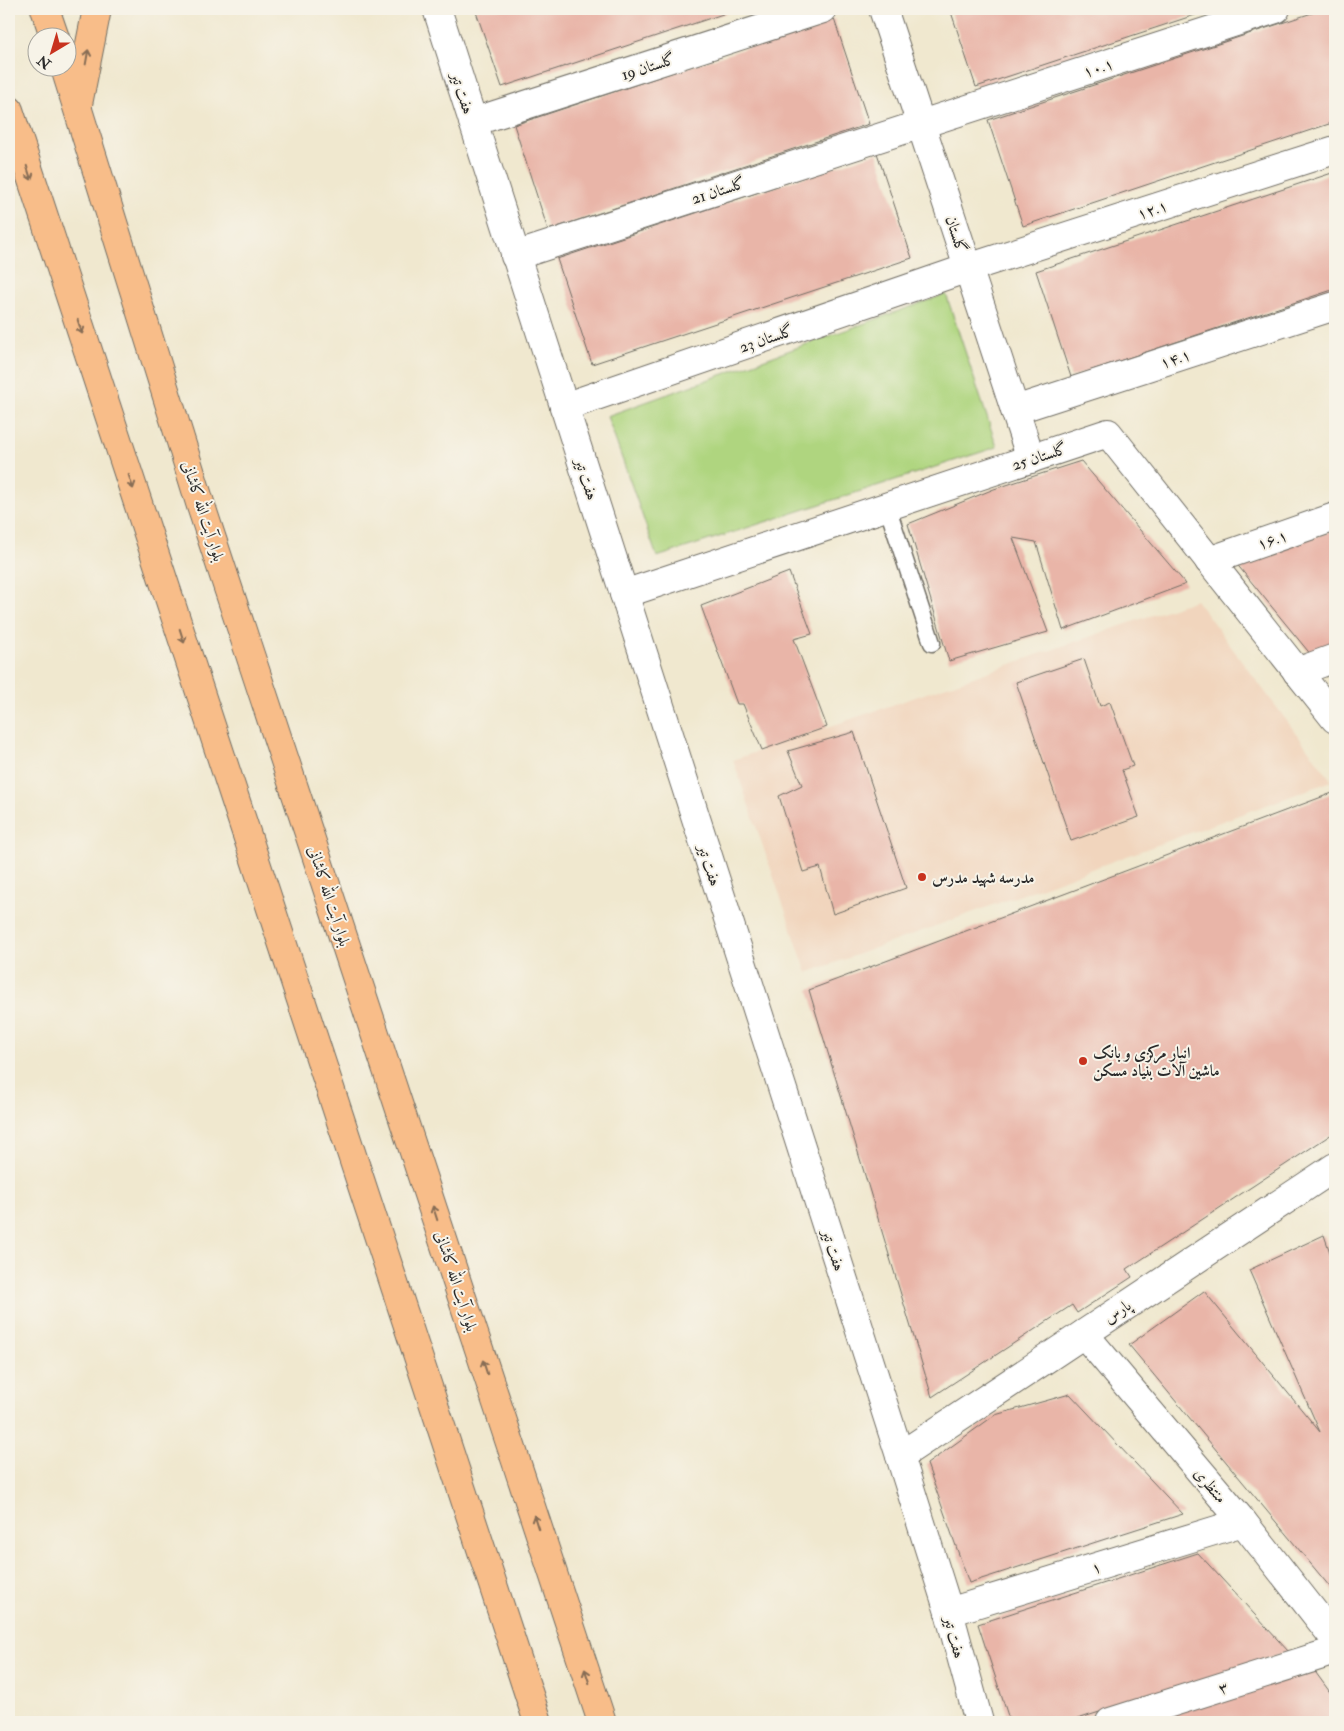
<svg xmlns="http://www.w3.org/2000/svg" width="1344" height="1731" font-family="'IM FELL Double Pica',Amiri,serif">
  <style>
    .built { fill: #f1d5bd }
    .green { fill: #afd57f; stroke: #6d8055 }
    .building { fill: #e9b5a8 }
    .lines { fill: none; stroke-linecap: round; stroke-linejoin: round }
    .service-casing { stroke: #706d64; stroke-width: 19 }
    .minor-casing { stroke: #706d64; stroke-width: 30 }
    .primary-casing { stroke: #706d64; stroke-width: 30 }
    .service { stroke: #fff; stroke-width: 16 }
    .minor { stroke: #fff; stroke-width: 28 }
    .primary { stroke: #f8bd89; stroke-width: 28 }
    .oneway { stroke: #876d55 }
    .poi-dot { fill: #c8321e; stroke: #f7f3e8; stroke-width: 2 }
    .labels { text-anchor: middle; stroke-width: 4; stroke-linejoin: round; paint-order: stroke }
    .street-label { font-size: 16px; fill: #2b2b2b; stroke: #f7f3e8 }
    .poi-label { font-size: 16px; font-weight: bold; fill: #2b2b2b; stroke: #f7f3e8; text-anchor: start }
  </style>
  <rect width="100%" height="100%" fill="#f7f3e8"/>
  <filter id="ink" filterUnits="userSpaceOnUse"><feTurbulence type="fractalNoise" baseFrequency=".02" numOctaves="2"/><feDisplacementMap in="SourceGraphic" scale="10" xChannelSelector="R" yChannelSelector="G"/><feConvolveMatrix kernelMatrix="1 2 1 2 8 2 1 2 1" color-interpolation-filters="sRGB"/></filter>
  <filter id="wash" filterUnits="userSpaceOnUse"><feTurbulence type="fractalNoise" baseFrequency=".0096" numOctaves="4" result="noise"/><feDisplacementMap in="SourceGraphic" scale="20" xChannelSelector="R" yChannelSelector="G"/><feGaussianBlur stdDeviation="1.12" result="paint"/><feColorMatrix in="noise" values="0 0 0 0 0 0 0 0 0 0 0 0 0 0 0 0 0 1.4 0 .05"/><feComposite in="paint" operator="in"/></filter>
  <g filter="url(#wash)">
    <rect width="100%" height="100%" fill="#f0e8cf"/>
    <polygon class="built" points="1196,600 1332,781 807,973 733,760"/>
    <polygon class="green" points="946,294 997,447 657,557 607,416"/>
    <g id="blocks">
      <g class="building">
        <polygon points="475,9 738,9 502,87"/>
        <polygon points="950,9 1213,9 976,87"/>
        <polygon points="1324,9 1335,9 1335,122 1023,226 988,120"/>
        <polygon points="834,19 869,124 548,230 514,125"/>
        <polygon points="877,153 912,258 592,364 557,259"/>
        <polygon points="1335,172 1335,289 1071,377 1036,271"/>
        <polygon points="1081,461 1186,584 1063,630 1036,542 1013,538 1048,632 949,661 908,524 994,489"/>
        <polygon points="1335,530 1335,647 1312,656 1235,562"/>
        <polygon points="789,572 812,634 794,639 827,727 762,750 743,704 737,704 701,606"/>
        <polygon points="1084,659 1100,706 1110,702 1133,766 1122,770 1139,817 1071,841 1016,682"/>
        <polygon points="854,732 906,888 833,914 820,867 803,872 779,796 802,785 788,751"/>
        <polygon points="1335,792 1335,1132 1127,1269 1132,1277 1077,1313 1072,1305 932,1397 809,990"/>
        <polygon points="1324,1235 1335,1267 1335,1593 1129,1345 1204,1291 1320,1432 1249,1270"/>
        <polygon points="1070,1394 1183,1514 969,1583 927,1464 995,1415"/>
        <polygon points="1198,1553 1289,1652 1068,1722 1010,1722 978,1624"/>
        <polygon points="1305,1658 1335,1699 1335,1722 1126,1722"/>
      </g>
    </g>
  </g>
  <g filter="url(#ink)">
    <use href="#blocks" fill-opacity="0" stroke="#706d64" stroke-width="1"/>
    <g class="lines">
      <g class="service-casing">
        <polyline id="service" points="887,506 932,643"/>
      </g>
      <g class="minor-casing">
        <g id="minor">
          <polyline points="437,9 900,1456 949,1612 979,1722"/>
          <polyline points="883,9 1031,459"/>
          <polyline points="473,122 823,9"/>
          <polyline points="515,256 1276,9"/>
          <polyline points="564,407 968,268 1335,150"/>
          <polyline points="1015,410 1335,306"/>
          <polyline points="1209,561 1335,517"/>
          <polyline points="624,594 1108,433 1335,719"/>
          <polyline points="1297,672 1335,658"/>
          <polyline points="1084,1334 1243,1522 1335,1639"/>
          <polyline points="900,1456 1335,1167"/>
          <polyline points="949,1612 1243,1522"/>
          <polyline points="1110,1722 1335,1651"/>
        </g>
      </g>
      <g class="primary-casing">
        <g id="primary">
          <polyline points="45,9 55,38"/>
          <polyline points="65,68 201,506 602,1722"/>
          <polyline points="78,104 97,9"/>
          <polyline points="9,110 538,1722"/>
        </g>
      </g>
      <use href="#service" class="service"/>
      <use href="#minor" class="minor"/>
      <use href="#primary" class="primary"/>
    </g>
    <defs><path id="oneway-shaft" d="M-6 0H5M1.5-3L5.5 0L1.5 3" fill="none" stroke-width="1.6" stroke-linecap="round" stroke-linejoin="round" transform="scale(1.25)"/></defs>
    <g class="oneway">
      <use href="#oneway-shaft" transform="translate(87 57) rotate(-80)"/>
      <use href="#oneway-shaft" transform="translate(29 173) rotate(72)"/>
      <use href="#oneway-shaft" transform="translate(80 327) rotate(72)"/>
      <use href="#oneway-shaft" transform="translate(131 482) rotate(72)"/>
      <use href="#oneway-shaft" transform="translate(182 636) rotate(72)"/>
      <use href="#oneway-shaft" transform="translate(435 1213) rotate(-108)"/>
      <use href="#oneway-shaft" transform="translate(485 1367) rotate(-108)"/>
      <use href="#oneway-shaft" transform="translate(536 1522) rotate(-108)"/>
      <use href="#oneway-shaft" transform="translate(587 1676) rotate(-108)"/>
    </g>
  </g>
  <g class="poi-dot">
    <circle cx="922" cy="877" r="5"/>
    <circle cx="1083" cy="1061" r="5"/>
  </g>
  <g class="labels">
    <g class="street-label">
      <text transform="translate(648 66) rotate(-18)" y="6">گلستان 19</text>
      <text transform="translate(1098 67) rotate(-18)" y="6">۱۰.۱</text>
      <text transform="translate(463 93) rotate(72)" y="6">هفت تیر</text>
      <text transform="translate(718 190) rotate(-18)" y="6">گلستان 21</text>
      <text transform="translate(1152 209) rotate(-18)" y="6">۱۲.۱</text>
      <text transform="translate(957 234) rotate(72)" y="6">گلستان</text>
      <text transform="translate(766 338) rotate(-19)" y="6">گلستان 23</text>
      <text transform="translate(1175 358) rotate(-18)" y="6">۱۴.۱</text>
      <text transform="translate(1039 456) rotate(-18)" y="6">گلستان 25</text>
      <text transform="translate(587 479) rotate(72)" y="6">هفت تیر</text>
      <text transform="translate(204 511) rotate(72)" y="6">بلوار آیت الله کاشانی</text>
      <text transform="translate(1272 539) rotate(-19)" y="6">۱۶.۱</text>
      <text transform="translate(710 865) rotate(72)" y="6">هفت تیر</text>
      <text transform="translate(330 896) rotate(72)" y="6">بلوار آیت الله کاشانی</text>
      <text transform="translate(834 1250) rotate(72)" y="6">هفت تیر</text>
      <text transform="translate(457 1281) rotate(72)" y="6">بلوار آیت الله کاشانی</text>
      <text transform="translate(1117 1311) rotate(-34)" y="6">پارس</text>
      <text transform="translate(1211 1485) rotate(50)" y="6">منتظری</text>
      <text transform="translate(1096 1567) rotate(-17)" y="6">۱</text>
      <text transform="translate(955 1637) rotate(75)" y="6">هفت تیر</text>
      <text transform="translate(1223 1687) rotate(-18)" y="6">۳</text>
    </g>
    <g class="poi-label">
      <text x="932" y="883">مدرسه شهید مدرس</text>
      <text x="1093" y="1058">انبار مرکزی و بانک<tspan x="1093" dy="18">ماشین آلات بنیاد مسکن</tspan></text>
    </g>
  </g>
  <rect width="1344" height="1731" fill="none" stroke="#f7f3e8" stroke-width="30"/>
  <g transform="translate(52 52) rotate(218)"><circle r="24" fill="#f7f3e8" stroke="#a5a39c"/>
  <path d="M0-4L9 19L0 12L-9 19Z" fill="#c8321e"/>
  <text y="-8" font-size="14" font-weight="bold" text-anchor="middle" fill="#2b2b2b">N</text>
  </g>
</svg>
